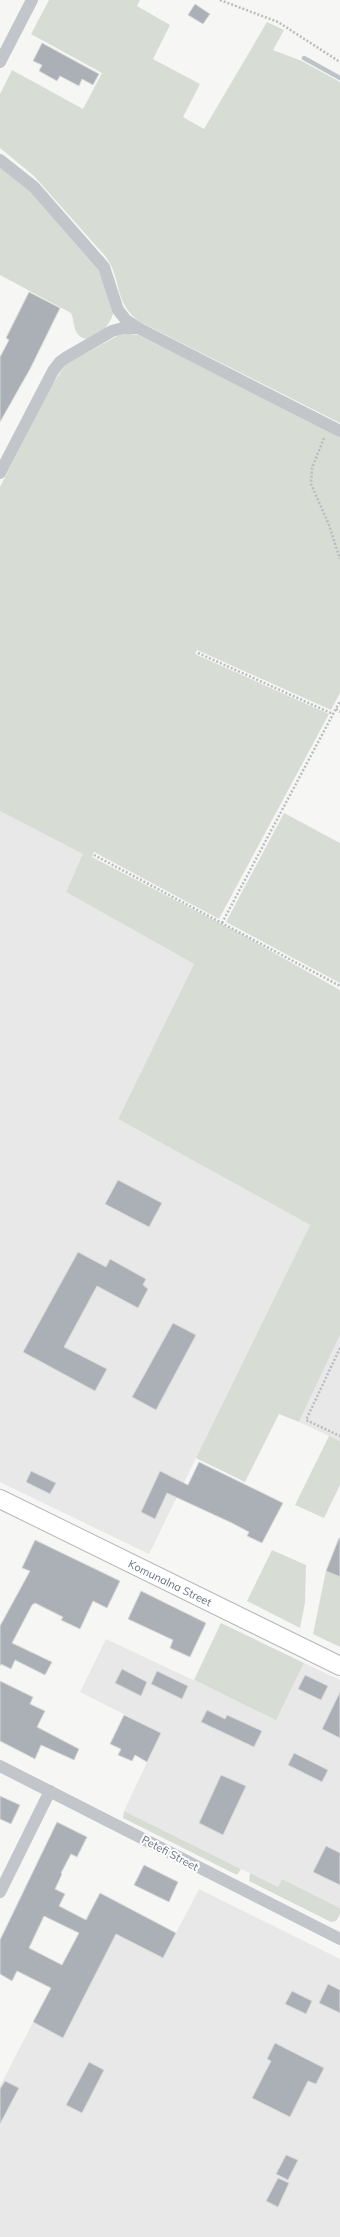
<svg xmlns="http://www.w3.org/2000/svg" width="340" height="2237" font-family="Mulish,sans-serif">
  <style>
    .built { fill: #e7e8e7 }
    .green { fill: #d7ddd5 }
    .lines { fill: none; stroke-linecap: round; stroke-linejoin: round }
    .stream { stroke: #bcc4ca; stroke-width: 4.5 }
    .building { fill: #abb0b7; stroke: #d8d8d6; fill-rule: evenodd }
    .secondary-casing { stroke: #b5b8bd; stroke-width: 20 }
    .path { stroke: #babcbf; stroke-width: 2.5; stroke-dasharray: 2 2; stroke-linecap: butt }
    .street { stroke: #c2c5c9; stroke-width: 12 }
    .secondary { stroke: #fff; stroke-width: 18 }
    .labels { text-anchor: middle; stroke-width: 4; stroke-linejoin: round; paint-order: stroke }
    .street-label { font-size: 11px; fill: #687282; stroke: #fff }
  </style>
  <rect width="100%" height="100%" fill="#f6f7f4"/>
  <g class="built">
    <polygon points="0,811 84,854 66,892 194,964 118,1119 310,1225 149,1554 0,1482"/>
    <polygon points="340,1335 340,1441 299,1422"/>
    <polygon points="106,1639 276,1719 304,1663 340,1680 340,1908 282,1879 278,1887 124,1811 161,1733 80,1692"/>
    <polygon points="199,1889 340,1959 340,2237 0,2237 0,2086 100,1893 176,1933"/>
  </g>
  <g class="green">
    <path d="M 49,0 L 140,0 L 137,6 L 170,25 L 153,59 L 200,84 L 183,117 L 204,129 L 267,22 L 284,30 L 273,50 L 302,61 L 340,82 L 340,423 L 140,322 C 113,302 123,282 106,257 L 34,176 L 0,148 L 0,94 L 12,70 L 83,109 L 102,73 L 31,34 Z"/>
    <path d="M 0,165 L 20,180 L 91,258 L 102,274 L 113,314 C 110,326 89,350 77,333 C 73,327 74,319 71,313 L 0,275 Z"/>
    <polygon points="123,333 138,335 340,437 340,693 331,710 197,650 195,654 329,714 219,919 94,852 92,857 239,933 340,990 340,1335 299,1422 279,1414 245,1482 196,1458 310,1225 118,1119 194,964 66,892 83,854 0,811 0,487 51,387 64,367 73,360"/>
    <polygon points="284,813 340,843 340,983 226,922"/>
    <polygon points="329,1436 340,1441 340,1485 324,1518 295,1505"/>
    <polygon points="272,1550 306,1565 305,1603 300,1628 247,1601"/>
    <polygon points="326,1571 340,1577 340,1647 313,1634"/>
    <polygon points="221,1623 304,1663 276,1720 194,1680"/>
    <polygon points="124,1811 241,1869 237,1875 123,1818"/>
    <polygon points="250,1873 278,1887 282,1879 340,1908 340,1914 336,1921 331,1922 249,1881"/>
  </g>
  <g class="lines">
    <polyline class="stream" points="304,58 340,78"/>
  </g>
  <g class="building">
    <polygon points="195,4 210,14 203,24 188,15"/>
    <polygon points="42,43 99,74 93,85 82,79 79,86 60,76 57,81 39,71 42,65 33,61"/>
    <polygon points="29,292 60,308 30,369 0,422 0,357 9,340 6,338"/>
    <polygon points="118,1180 162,1203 149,1227 105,1204"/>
    <polygon points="78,1252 106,1267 110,1259 146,1279 143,1285 148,1289 138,1308 97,1286 64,1347 107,1369 95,1391 23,1352"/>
    <polygon points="173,1323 196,1335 156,1410 132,1397"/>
    <polygon points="199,1462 283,1503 262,1543 247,1536 249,1532 232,1523 167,1493 155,1519 141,1512 160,1471 188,1485"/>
    <polygon points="31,1471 56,1483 50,1494 26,1482"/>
    <polygon points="339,1538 340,1538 340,1577 326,1571"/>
    <polygon points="35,1540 120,1581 107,1608 93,1601 80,1629 61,1620 63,1617 35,1603 32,1605 12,1643 52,1662 45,1675 15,1660 11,1669 1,1664 0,1666 0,1626 30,1571 22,1568"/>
    <polygon points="141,1591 206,1623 190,1657 170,1648 173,1640 128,1619"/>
    <polygon points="122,1669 147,1682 141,1696 115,1683"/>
    <polygon points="157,1671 188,1686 182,1699 151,1684"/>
    <polygon points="305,1675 328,1686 321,1700 298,1689"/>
    <polygon points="0,1681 33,1697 30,1704 45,1711 37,1727 79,1749 74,1760 41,1745 35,1759 0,1741"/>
    <polygon points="340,1692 340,1738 322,1729"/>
    <polygon points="207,1710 225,1719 227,1715 262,1731 254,1747 201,1722"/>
    <polygon points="124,1715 161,1733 147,1762 135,1755 132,1761 118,1755 121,1749 110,1744"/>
    <polygon points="294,1753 328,1770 322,1782 288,1765"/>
    <polygon points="221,1775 246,1786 223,1835 199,1823"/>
    <polygon points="0,1796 20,1805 11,1824 0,1819"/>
    <path d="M 57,1822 L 87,1837 L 77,1857 L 71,1854 L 61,1873 L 62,1874 L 55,1889 L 65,1894 L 59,1906 L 86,1920 L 100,1893 L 176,1933 L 163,1958 L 116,1934 L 63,2038 L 33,2022 L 51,1988 L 17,1971 L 12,1981 L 0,1974 L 0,1940 ZM 44,1916 L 79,1933 L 62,1965 L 29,1948 Z"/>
    <polygon points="326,1846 340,1853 340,1885 313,1872"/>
    <polygon points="144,1865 178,1882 169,1902 134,1885"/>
    <polygon points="328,1984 340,1990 340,2013 319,2003"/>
    <polygon points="292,1991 312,2001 306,2014 285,2004"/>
    <polygon points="275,2043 324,2068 316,2084 308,2081 290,2117 252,2098 271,2061 267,2059"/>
    <polygon points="89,2062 104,2070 82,2113 66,2105"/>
    <polygon points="5,2081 19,2088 0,2124 0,2089"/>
    <polygon points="286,2155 298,2160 288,2180 276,2174"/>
    <polygon points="278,2178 289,2183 278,2207 266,2201"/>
  </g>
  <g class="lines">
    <g class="secondary-casing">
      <polyline id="secondary" points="0,1499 340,1666"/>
    </g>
    <g class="path">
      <polyline points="220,0 278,22 340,62"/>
      <polyline points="324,438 312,468 311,484 329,525 340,559"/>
      <polyline points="198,653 333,714"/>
      <polyline points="336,709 340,712"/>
      <polyline points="94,855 340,986"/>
      <polyline points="222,923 340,701"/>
      <polyline points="340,1348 306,1420 340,1436"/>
    </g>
    <g class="street">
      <polyline points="0,62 32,0"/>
      <polyline points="0,160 34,187 104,267 118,310 126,320 138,328 340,431"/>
      <polyline points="0,473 53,371 60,362 67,357 112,331 123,328 138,328"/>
      <polyline points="0,1766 340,1939"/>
      <polyline points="0,1892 50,1791"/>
    </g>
    <use href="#secondary" class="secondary"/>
  </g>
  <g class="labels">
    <g class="street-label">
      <text transform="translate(170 1583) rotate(26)" y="4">Komunalna Street</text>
      <text transform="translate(170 1853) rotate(28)" y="4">Petefi Street</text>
    </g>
  </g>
</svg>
